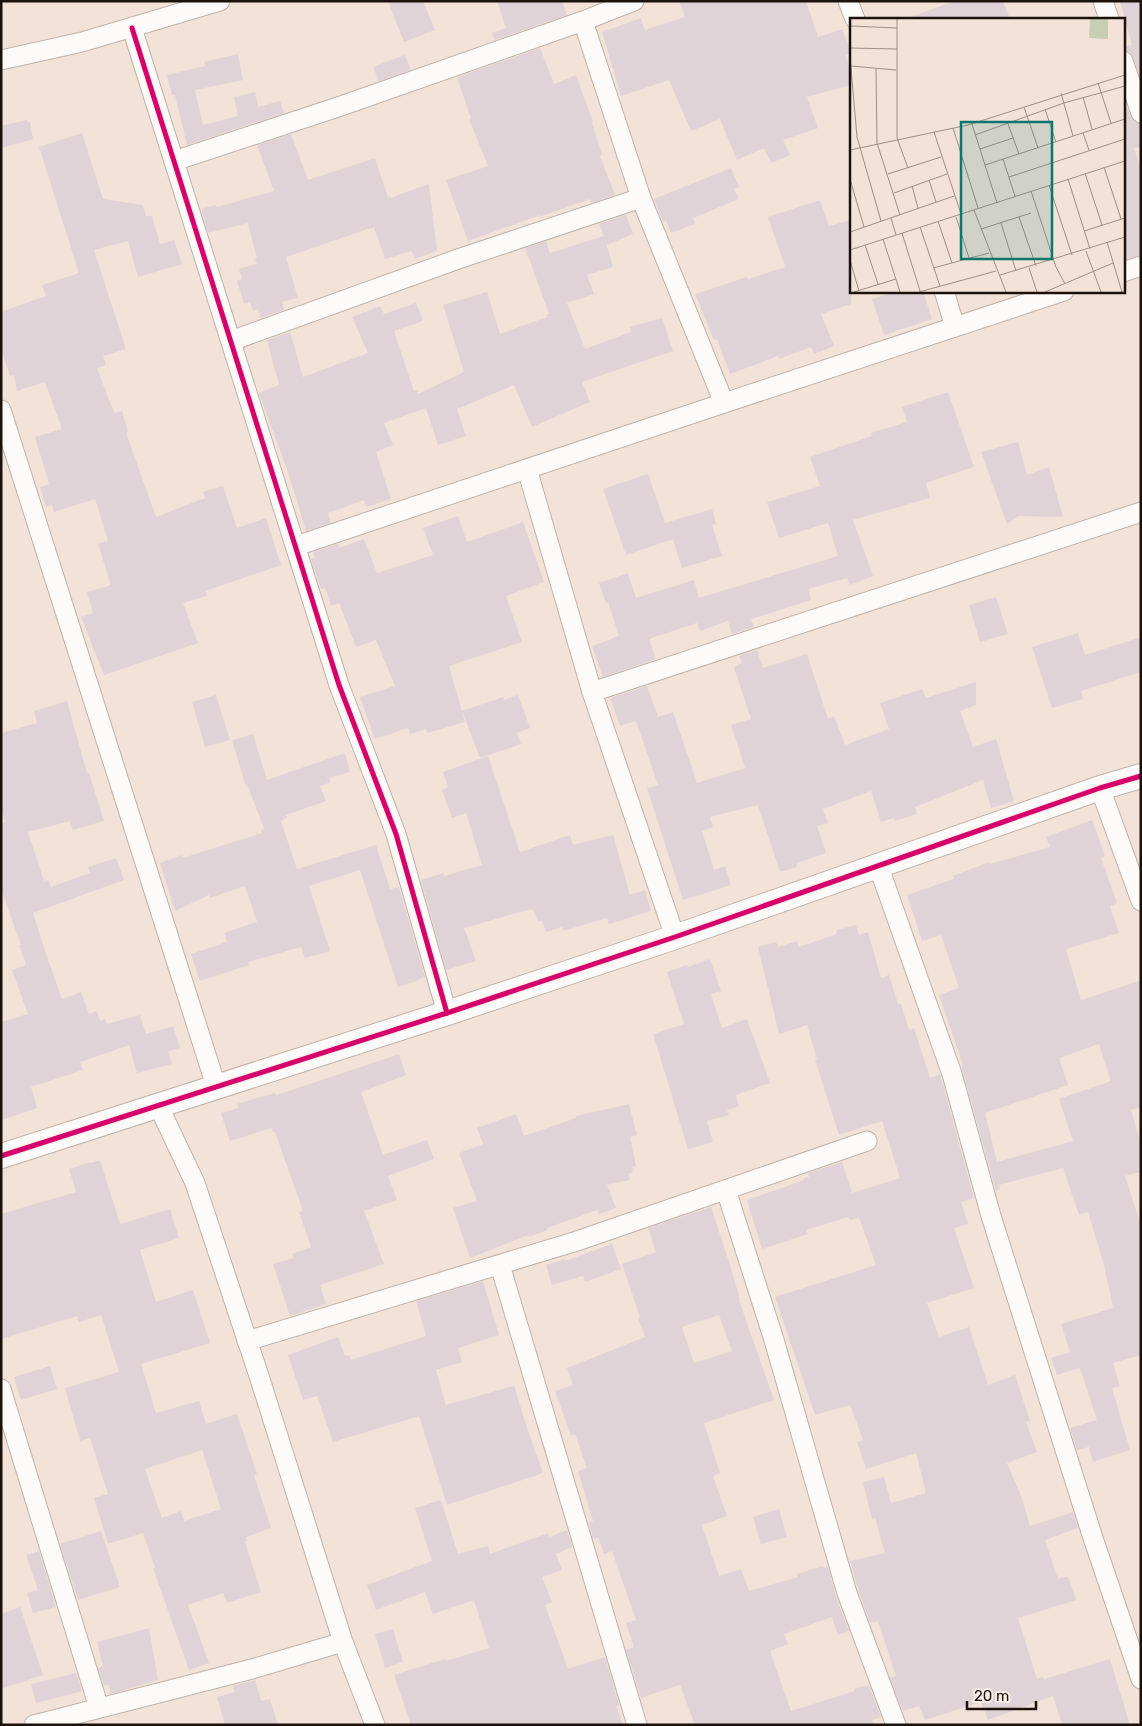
<svg xmlns="http://www.w3.org/2000/svg" width="1142" height="1726" font-family="Rubik,sans-serif">
  <style>
    .building { fill: #e0d3d8; fill-rule: evenodd }
    .lines { fill: none; stroke-linecap: round; stroke-linejoin: round }
    .minor-casing { stroke: #bfb2aa; stroke-width: 21 }
    .tertiary-casing { stroke: #bfb2aa; stroke-width: 26 }
    .minor { stroke: #fdfbf9; stroke-width: 19 }
    .tertiary { stroke: #fdfbf9; stroke-width: 24 }
    .cycleway-casing { stroke: #fcefe8; stroke-width: 8 }
    .cycleway { stroke: #d6006c; stroke-width: 5 }
    .inset-road { fill: none; stroke: #9d8f86; stroke-width: 1 }
    .view { fill: #0f766e; fill-opacity: 0.15; stroke: #0f766e; stroke-width: 2.5 }
    .inset-edge { fill: none; stroke: #1c120c; stroke-width: 2.5 }
  </style>
  <rect width="100%" height="100%" fill="#f3e2d7"/>
  <g class="building">
    <polygon points="388,1 423,1 435,30 404,42"/>
    <polygon points="497,1 562,1 567,15 495,40 492,33 506,28"/>
    <polygon points="679,1 806,1 818,37 842,29 851,53 845,55 851,72 851,85 807,97 818,128 783,140 790,155 771,163 764,148 737,160 720,119 691,131 669,80 621,96 602,32 641,18 645,30 685,17"/>
    <polygon points="955,1 1003,1 1010,19 914,19 913,16"/>
    <polygon points="1120,1 1141,1 1141,78 1133,57 1130,52 1123,50 1123,47 1132,45"/>
    <polygon points="540,48 554,84 576,75 593,122 592,123 602,155 600,156 615,195 591,203 590,199 539,217 540,215 468,241 446,180 488,166 469,119 471,119 457,77"/>
    <polygon points="238,54 243,80 195,90 203,125 238,116 234,97 255,92 258,107 280,101 284,113 187,145 175,95 172,95 167,75 205,66 204,62"/>
    <polygon points="405,55 411,70 379,81 373,67"/>
    <polygon points="1123,96 1131,117 1134,122 1141,124 1141,147 1134,148 1141,169 1141,255 1123,260"/>
    <polygon points="27,120 28,122 30,122 33,139 1,148 1,126"/>
    <polygon points="82,133 103,199 143,205 146,216 152,216 160,244 174,240 182,264 138,277 128,241 94,250 126,349 103,356 106,365 97,368 114,413 122,411 128,432 126,433 156,517 205,498 203,492 223,486 237,528 266,518 281,565 205,591 207,596 183,603 198,643 104,675 81,617 93,613 87,592 111,585 98,544 108,541 95,499 54,512 52,505 46,507 40,487 49,484 35,437 62,429 45,382 17,391 14,375 10,376 1,348 1,312 46,296 42,285 79,273 39,147"/>
    <polygon points="291,134 308,180 375,158 388,197 390,196 390,198 429,184 437,251 415,259 412,251 385,259 374,227 286,257 298,298 282,302 284,310 261,318 258,309 253,311 250,302 244,304 237,281 242,279 239,269 257,264 255,259 257,258 248,223 208,233 201,209 216,205 217,207 274,191 257,145"/>
    <polygon points="731,168 739,187 734,189 739,199 693,218 695,224 671,233 666,220 663,222 654,199"/>
    <polygon points="820,200 829,226 851,220 851,304 821,314 834,346 814,354 811,347 779,359 778,356 730,374 717,339 714,340 695,294 747,277 748,279 785,267 768,217"/>
    <polygon points="626,215 633,234 607,245 599,224"/>
    <polygon points="604,236 613,267 587,275 594,294 567,303 585,349 631,332 630,327 662,318 673,351 582,382 590,402 532,427 514,385 457,409 466,436 438,445 426,408 384,423 393,445 376,452 391,499 366,507 364,500 328,513 331,523 306,531 288,472 259,393 279,385 267,340 290,332 303,377 368,353 352,317 380,306 384,314 416,303 423,321 394,331 414,391 417,390 418,394 464,372 443,305 487,292 500,334 547,317 546,315 549,314 526,250 526,248 546,241 550,253"/>
    <polygon points="896,291 923,291 932,319 884,335 872,299"/>
    <polygon points="948,392 974,467 926,483 930,498 853,520 873,576 850,585 847,578 808,589 811,600 751,619 754,627 732,634 728,621 700,631 697,623 649,639 656,659 603,677 592,646 619,636 608,602 606,603 599,583 628,573 636,598 694,580 699,598 838,556 828,523 779,538 767,502 820,486 810,457 872,436 871,433 907,422 902,407"/>
    <polygon points="1018,442 1027,475 1049,467 1063,517 1018,516 1007,524 981,452"/>
    <polygon points="648,474 665,523 712,509 716,524 712,525 722,556 682,568 673,539 626,555 603,489"/>
    <polygon points="458,516 467,542 523,522 544,582 506,596 522,642 449,666 465,722 427,733 426,729 410,734 408,728 375,739 360,697 395,686 376,640 356,647 339,603 331,606 325,588 321,589 311,559 315,558 313,552 338,544 339,548 364,539 377,573 433,555 423,528"/>
    <polygon points="996,597 1008,634 980,642 969,605"/>
    <polygon points="1078,633 1085,655 1141,637 1141,672 1081,691 1083,699 1052,708 1032,647"/>
    <polygon points="757,650 763,668 807,654 828,719 834,716 845,745 889,729 880,703 922,689 926,698 976,682 976,705 960,711 973,747 996,739 1014,801 991,808 983,780 915,807 917,814 895,821 894,818 881,822 871,791 823,809 828,823 817,826 826,853 796,863 797,867 780,872 758,805 710,817 713,827 702,831 714,870 725,866 731,885 683,900 647,788 658,785 636,721 620,726 610,698 647,686 658,717 673,712 697,783 745,768 731,725 751,719 734,667 742,663 739,656"/>
    <polygon points="216,695 230,740 205,747 192,702"/>
    <polygon points="518,695 530,728 517,733 521,744 480,758 462,711 503,697 504,700"/>
    <polygon points="67,701 87,773 89,773 104,821 73,830 70,821 28,832 44,881 48,880 51,887 90,873 88,867 116,858 124,880 33,913 47,957 62,999 81,992 89,1014 96,1011 100,1021 105,1019 107,1024 140,1015 146,1034 173,1026 180,1048 168,1051 172,1064 137,1073 129,1045 80,1062 83,1070 31,1087 37,1108 1,1120 1,1022 28,1014 12,970 26,965 19,945 21,945 1,889 1,824 5,822 1,807 1,733 37,723 34,711"/>
    <polygon points="253,734 267,780 345,753 350,772 329,778 331,782 320,786 326,801 286,815 287,818 281,821 297,869 376,845 390,889 399,887 425,977 419,979 420,980 398,987 360,870 309,886 330,951 305,958 301,947 248,962 249,965 200,981 191,954 227,942 224,933 257,922 245,886 210,898 209,895 175,911 160,863 182,855 183,858 262,833 261,830 264,829 247,784 245,784 232,740"/>
    <polygon points="488,756 520,852 570,835 573,845 613,835 630,895 645,890 651,911 609,924 607,918 563,931 562,927 546,932 542,921 538,922 534,910 532,910 531,909 464,928 476,961 446,970 421,880 444,873 444,876 482,865 466,813 452,818 442,790 448,787 443,772"/>
    <path d="M 1092,820 L 1105,856 L 1101,858 L 1117,903 L 1110,906 L 1119,933 L 1066,949 L 1081,1000 L 1141,980 L 1141,1107 L 1131,1110 L 1141,1145 L 1141,1172 L 1125,1176 L 1141,1225 L 1141,1355 L 1113,1363 L 1120,1386 L 1112,1388 L 1130,1450 L 1093,1462 L 1089,1447 L 1077,1450 L 1070,1428 L 1097,1420 L 1080,1368 L 1057,1375 L 1051,1358 L 1070,1352 L 1061,1324 L 1113,1308 L 1104,1265 L 1088,1212 L 1079,1215 L 1063,1168 L 999,1185 L 1000,1189 L 996,1191 L 961,1066 L 963,1065 L 939,995 L 959,988 L 941,935 L 922,941 L 907,895 L 954,879 L 953,876 L 989,862 L 990,864 L 1050,847 L 1046,837 ZM 1099,1044 L 1111,1081 L 1059,1099 L 1073,1141 L 997,1162 L 985,1113 L 1068,1085 L 1059,1058 Z"/>
    <polygon points="856,925 859,935 868,932 881,978 889,975 898,1004 901,1004 909,1030 914,1028 930,1078 940,1074 974,1198 961,1202 968,1224 954,1228 974,1288 927,1303 939,1337 969,1327 988,1385 1015,1375 1030,1421 1026,1422 1037,1452 1007,1463 1022,1498 1030,1526 1073,1512 1078,1528 1045,1540 1058,1579 1068,1576 1076,1600 1018,1618 1037,1679 1043,1677 1044,1679 1110,1659 1130,1725 1062,1725 1053,1696 988,1720 981,1702 925,1720 919,1706 903,1711 890,1678 896,1676 878,1621 870,1623 858,1589 850,1561 885,1553 875,1518 872,1519 863,1482 884,1477 891,1503 926,1493 916,1453 866,1469 857,1442 863,1440 850,1405 815,1415 775,1297 876,1265 859,1218 850,1220 848,1217 806,1230 808,1234 762,1249 747,1200 804,1180 804,1178 809,1177 808,1173 842,1162 852,1193 900,1178 882,1121 839,1135 815,1060 817,1060 807,1025 779,1034 758,947 776,942 778,947 797,941 799,947 837,934 836,930"/>
    <polygon points="710,959 721,991 711,994 722,1028 747,1019 770,1083 736,1095 739,1106 727,1110 729,1115 707,1121 713,1142 688,1149 653,1034 684,1024 667,972 687,965 688,967"/>
    <polygon points="399,1054 406,1075 361,1092 383,1155 427,1140 434,1159 388,1176 397,1200 364,1211 384,1264 320,1285 326,1304 290,1316 273,1264 293,1258 292,1254 311,1247 299,1212 303,1211 275,1132 273,1132 272,1128 230,1141 221,1113 239,1108 237,1104 275,1093 276,1095"/>
    <polygon points="629,1104 637,1135 630,1137 636,1166 632,1167 633,1172 628,1174 630,1180 607,1185 616,1208 599,1214 597,1210 547,1228 548,1230 529,1237 528,1235 470,1258 453,1208 477,1201 459,1153 483,1144 477,1128 516,1114 524,1136 576,1118 576,1116"/>
    <path d="M 100,1160 L 120,1224 L 170,1209 L 179,1238 L 140,1250 L 156,1302 L 193,1290 L 210,1343 L 141,1364 L 156,1413 L 199,1401 L 206,1424 L 237,1414 L 257,1474 L 254,1475 L 271,1528 L 246,1537 L 247,1541 L 245,1542 L 261,1592 L 227,1603 L 223,1593 L 188,1605 L 209,1663 L 189,1670 L 153,1568 L 155,1568 L 143,1533 L 108,1544 L 94,1498 L 108,1494 L 90,1438 L 80,1441 L 65,1388 L 119,1372 L 101,1315 L 79,1322 L 77,1316 L 1,1339 L 1,1214 L 76,1192 L 69,1169 L 90,1162 L 91,1163 ZM 202,1450 L 221,1509 L 184,1521 L 181,1511 L 162,1518 L 145,1469 Z"/>
    <path d="M 711,1207 L 729,1262 L 740,1299 L 739,1300 L 774,1400 L 704,1423 L 720,1473 L 713,1476 L 727,1516 L 702,1525 L 719,1576 L 741,1569 L 749,1591 L 798,1577 L 797,1574 L 823,1566 L 824,1568 L 828,1567 L 836,1597 L 849,1631 L 838,1635 L 832,1617 L 784,1634 L 788,1644 L 770,1651 L 791,1711 L 855,1691 L 854,1689 L 869,1685 L 881,1717 L 872,1720 L 874,1725 L 695,1725 L 680,1685 L 641,1698 L 626,1650 L 634,1647 L 626,1623 L 636,1620 L 612,1551 L 604,1554 L 598,1537 L 593,1539 L 589,1523 L 593,1521 L 592,1518 L 578,1471 L 587,1468 L 575,1434 L 571,1436 L 555,1391 L 573,1385 L 567,1368 L 645,1337 L 638,1318 L 640,1317 L 622,1264 L 656,1252 L 648,1228 ZM 719,1315 L 732,1351 L 694,1363 L 682,1327 Z"/>
    <polygon points="612,1244 621,1269 585,1282 583,1276 552,1285 546,1265 565,1259 565,1261"/>
    <polygon points="483,1281 499,1335 458,1348 462,1362 436,1370 446,1405 514,1386 527,1428 543,1473 447,1505 419,1416 333,1442 317,1396 303,1400 288,1355 338,1337 345,1356 349,1355 351,1360 426,1336 416,1301"/>
    <polygon points="50,1366 57,1389 21,1400 14,1377"/>
    <polygon points="441,1500 458,1554 488,1546 490,1554 548,1533 549,1537 567,1530 572,1547 556,1554 562,1570 542,1577 552,1602 545,1605 568,1669 605,1657 619,1705 616,1706 623,1725 411,1725 394,1675 445,1659 446,1661 489,1648 474,1600 433,1614 425,1592 376,1610 367,1585 432,1561 415,1508"/>
    <polygon points="779,1509 787,1537 761,1544 753,1517"/>
    <polygon points="101,1531 120,1587 78,1600 60,1544"/>
    <polygon points="39,1551 56,1607 33,1613 27,1593 38,1590 26,1555"/>
    <polygon points="20,1607 43,1675 1,1689 1,1614"/>
    <polygon points="149,1628 158,1680 111,1694 109,1685 104,1686 98,1668 103,1666 97,1642"/>
    <polygon points="393,1629 403,1662 385,1668 375,1634"/>
    <polygon points="76,1673 82,1691 36,1703 31,1684"/>
    <polygon points="255,1680 261,1701 270,1699 278,1725 225,1725 217,1697 235,1692 233,1686"/>
  </g>
  <g class="lines">
    <g class="minor-casing">
      <g id="minor">
        <polyline points="848,1 855,19"/>
        <polyline points="1103,1 1109,19"/>
        <polyline points="583,21 641,198 724,403"/>
        <polyline points="132,28 339,685 396,834 447,1013"/>
        <polyline points="1,60 82,42 220,1"/>
        <polyline points="1123,61 1141,113"/>
        <polyline points="174,161 341,106 583,21 634,1"/>
        <polyline points="1123,272 1141,266"/>
        <polyline points="944,291 955,327"/>
        <polyline points="231,341 458,259 641,198"/>
        <polyline points="1,410 216,1086"/>
        <polyline points="527,469 592,692 675,937"/>
        <polyline points="296,546 724,403 1064,291"/>
        <polyline points="592,692 1141,512"/>
        <polyline points="1100,788 1141,901"/>
        <polyline points="878,865 952,1074 991,1216 1093,1538 1141,1679"/>
        <polyline points="158,1105 195,1183 260,1379 343,1642 375,1725"/>
        <polyline points="726,1190 774,1340 847,1593 896,1725"/>
        <polyline points="500,1265 637,1725"/>
        <polyline points="247,1341 577,1241 867,1141"/>
        <polyline points="1,1389 99,1708"/>
        <polyline points="34,1725 252,1669 343,1642"/>
      </g>
    </g>
    <g class="tertiary-casing">
      <polyline id="tertiary" points="1,1156 447,1013 675,937 1100,788 1141,776"/>
    </g>
    <use href="#minor" class="minor"/>
    <use href="#tertiary" class="tertiary"/>
    <g class="cycleway-casing">
      <g id="cycleway">
        <polyline points="132,28 339,685 396,834 447,1013"/>
        <polyline points="1,1156 447,1013 675,937 1100,788 1141,776"/>
      </g>
    </g>
    <use href="#cycleway" class="cycleway"/>
  </g>
  <g transform="translate(850 18)">
    <rect width="275" height="275" fill="#f3e2d7"/>
    <path d="M 240,1 L 258,1 L 258,21 L 239,20 Z" fill="#c8ceb4"/>
    <path class="inset-road" d="M 47,1 L 47,120 L 58,150M 0,8 L 47,10M 0,30 L 47,31M 0,39 L 7,119 L 31,203M 1,48 L 46,52M 26,51 L 27,125 L 50,197M 248,65 L 261,105M 211,75 L 223,118M 233,79 L 242,111M 174,89 L 188,130M 195,91 L 206,124M 122,106 L 147,185M 158,106 L 169,136M 103,110 L 128,190M 84,114 L 111,196M 233,115 L 239,132M 125,117 L 214,85 L 275,68M 130,131 L 163,120M 0,132 L 118,107 L 275,57M 153,141 L 165,178M 135,147 L 275,101M 254,149 L 271,201M 235,155 L 252,207M 38,156 L 91,139M 159,159 L 275,121M 0,161 L 14,209M 218,161 L 240,231M 79,162 L 86,184M 199,167 L 222,237M 62,168 L 68,190M 181,173 L 206,249 L 215,266M 44,175 L 97,156M 124,192 L 156,274M 106,199 L 119,240M 169,199 L 186,248M 41,200 L 46,217M 88,203 L 102,245M 151,205 L 166,253M 70,209 L 90,268M 131,211 L 181,195M 234,213 L 275,200M 0,214 L 104,178M 52,215 L 70,273M 33,221 L 50,274M 257,224 L 272,274M 15,227 L 28,266M 0,232 L 275,143M 236,233 L 251,274M 0,242 L 9,273M 83,250 L 139,235M 179,250 L 187,274M 150,257 L 275,219M 4,274 L 46,261M 69,274 L 146,253M 195,274 L 263,245"/>
    <path class="view" d="M 111,104 L 202,104 L 202,241 L 111,241 Z"/>
    <rect width="275" height="275" class="inset-edge"/>
  </g>
  <rect width="1142" height="1726" fill="none" stroke="#1c120c" stroke-width="5"/>
  <path d="M967 1701v8h69v-8" fill="none" stroke="#1c120c" stroke-width="2.5"/>
  <text x="974" y="1701" font-size="15" fill="#1c120c" stroke="#fcefe8" stroke-width="4" paint-order="stroke">20 m</text>
</svg>
